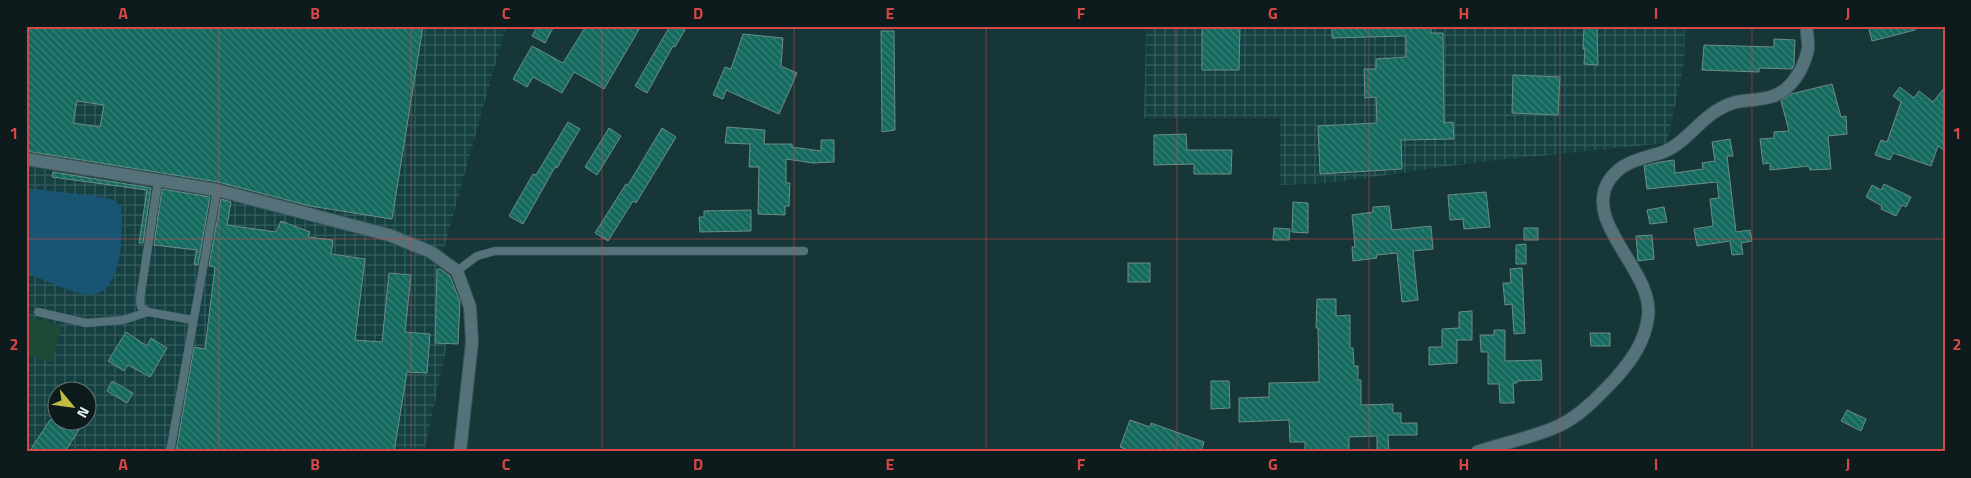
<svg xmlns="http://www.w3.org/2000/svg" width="1971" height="478" font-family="'Titillium Web',sans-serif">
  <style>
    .industrial { fill: url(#industrial-grid); fill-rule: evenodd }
    .pitch { fill: #1c4a37 }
    .water { fill: #195473 }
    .building { fill: url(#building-back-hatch); stroke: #6d8d86; fill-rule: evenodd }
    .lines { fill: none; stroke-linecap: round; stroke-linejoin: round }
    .lane-casing { stroke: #375557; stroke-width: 9 }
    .street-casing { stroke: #375557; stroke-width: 14 }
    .lane { stroke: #55717a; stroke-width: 8 }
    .street { stroke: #55717a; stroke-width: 12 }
    .grid { fill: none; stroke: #d84747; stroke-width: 1; stroke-opacity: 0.55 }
    .neatline { fill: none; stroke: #d84747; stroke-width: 2 }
    .grid-label { font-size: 16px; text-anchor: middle; font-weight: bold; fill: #d84747 }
  </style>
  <defs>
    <pattern id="industrial-grid" width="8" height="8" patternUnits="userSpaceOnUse" patternTransform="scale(1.25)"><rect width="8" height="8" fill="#144042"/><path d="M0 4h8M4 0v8" fill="none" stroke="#365c5e"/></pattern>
    <pattern id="building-back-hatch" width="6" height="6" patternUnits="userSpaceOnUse" patternTransform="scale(1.25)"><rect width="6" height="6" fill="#156a5f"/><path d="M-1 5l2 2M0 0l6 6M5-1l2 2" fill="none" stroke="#378077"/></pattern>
  </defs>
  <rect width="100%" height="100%" fill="#163638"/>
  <g class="industrial">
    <path d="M 26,26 L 506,26 L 444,248 L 446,350 L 424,452 L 26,452 ZM 58,390 L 88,390 L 88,420 L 58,420 Z"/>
    <polygon points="1146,26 1685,26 1684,64 1667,143 1488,161 1329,183 1280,185 1280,118 1144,118"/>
  </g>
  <polygon class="pitch" points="26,316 62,326 52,362 26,355"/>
  <path class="water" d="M 26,188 L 103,197 L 113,200 L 121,206 C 123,230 124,291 92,295 C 82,297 39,278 26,273 Z"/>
  <g class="building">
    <path d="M 26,26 L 423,26 L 392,219 L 310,206 L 218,182 L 26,151 ZM 77,101 L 104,105 L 100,127 L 73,123 Z"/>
    <polygon points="537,26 554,26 545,43 532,36"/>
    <polygon points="586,26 641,26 604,89 574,72 562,93 533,77 527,87 513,79 532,46 563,63"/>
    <polygon points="670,26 687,26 675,47 673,46 647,93 635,86"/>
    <polygon points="1202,26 1240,26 1239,70 1202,70"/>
    <polygon points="1332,26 1431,26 1431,33 1443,33 1444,123 1453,122 1454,139 1401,140 1402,169 1320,174 1318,126 1377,123 1376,97 1365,98 1364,69 1376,69 1376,59 1406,57 1406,36 1332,38"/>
    <polygon points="1584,26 1597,26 1598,65 1584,64 1585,49 1583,49"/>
    <polygon points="1868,26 1915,26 1915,30 1872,41"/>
    <polygon points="881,31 894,31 895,130 882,132"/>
    <polygon points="743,34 783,38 781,66 797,73 779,114 726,90 723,99 713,95 725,67 731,69"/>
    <polygon points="1774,39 1795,40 1794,64 1792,69 1759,68 1759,72 1702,70 1704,45 1774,47"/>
    <polygon points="1513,75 1560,77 1558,115 1512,113"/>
    <polygon points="1832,84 1841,117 1846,116 1847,134 1828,136 1831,169 1810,170 1809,166 1770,170 1770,163 1763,164 1760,139 1774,138 1774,132 1789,131 1781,101 1791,94"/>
    <polygon points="1900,87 1914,98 1919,91 1933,102 1945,87 1945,151 1938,146 1931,166 1893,153 1890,160 1875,155 1881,140 1887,142 1901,102 1893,96"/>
    <polygon points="568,122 580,129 557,168 555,167 523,224 509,216 533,174 536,175"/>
    <polygon points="727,127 765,130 764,144 792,144 792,147 821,151 821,140 834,140 834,162 813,163 786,159 786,183 790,183 789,206 785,206 785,215 758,214 759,167 749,167 750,144 725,143"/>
    <polygon points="609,128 621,136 597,175 585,167"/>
    <polygon points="662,128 676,137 636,203 633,201 608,241 595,233 626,184 628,185"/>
    <polygon points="1186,134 1187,150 1232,150 1231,174 1194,174 1194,164 1154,165 1154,135"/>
    <polygon points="1730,139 1733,156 1727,156 1736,232 1750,230 1752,241 1741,243 1743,254 1732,255 1730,241 1697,246 1694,229 1713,226 1710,199 1719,198 1717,182 1647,189 1644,166 1660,162 1674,160 1675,173 1703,169 1702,163 1715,161 1712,142"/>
    <polygon points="53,172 151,188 143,243 139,243 147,190 52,177"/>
    <polygon points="1884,184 1911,197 1906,207 1902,205 1896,216 1881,209 1882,206 1866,197 1872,185 1881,190"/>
    <polygon points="162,189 210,197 198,265 194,264 197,250 154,245"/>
    <polygon points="1486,192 1490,227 1464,229 1463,219 1450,220 1448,195"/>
    <polygon points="221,199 231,202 227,225 276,232 281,221 310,232 308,237 333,240 331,254 365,259 355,340 382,342 389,273 411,275 405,332 430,334 427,373 407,372 394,452 176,452 194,347 205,349 215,267 209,266"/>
    <polygon points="1293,202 1308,203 1308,233 1292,232"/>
    <polygon points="1389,206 1392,230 1431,226 1433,249 1413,251 1418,300 1402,302 1397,253 1376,255 1377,258 1353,261 1352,247 1355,247 1352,215 1373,212 1373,207"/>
    <polygon points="1664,207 1667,222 1650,224 1647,210"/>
    <polygon points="751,210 751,231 700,232 699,217 704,217 704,211"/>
    <polygon points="1274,228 1290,229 1289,240 1273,240"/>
    <rect x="1524" y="228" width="14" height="12"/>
    <polygon points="1652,235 1654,259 1638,261 1636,236"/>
    <polygon points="1526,244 1526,264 1516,264 1516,245"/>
    <rect x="1128" y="263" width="22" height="19"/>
    <polygon points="1522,268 1525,333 1514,334 1512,304 1505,305 1503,283 1511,283 1510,269"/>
    <polygon points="437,269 440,269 450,276 460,302 458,344 435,343"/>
    <polygon points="1317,299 1336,299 1336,316 1350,315 1350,348 1353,348 1354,366 1358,366 1358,380 1361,380 1361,405 1393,404 1393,413 1401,413 1401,423 1417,423 1417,435 1388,435 1389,452 1377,452 1377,436 1349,437 1349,452 1305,452 1305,442 1290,442 1289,420 1239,422 1239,398 1269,397 1269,383 1319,382 1318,328 1316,328"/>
    <polygon points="1472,311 1472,340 1457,340 1457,363 1429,365 1429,347 1442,347 1442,329 1459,328 1459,312"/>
    <polygon points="1494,330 1505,330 1505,361 1541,360 1542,380 1517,381 1517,383 1513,383 1514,403 1500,403 1499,384 1488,384 1488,352 1481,352 1480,335 1494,335"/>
    <polygon points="126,332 147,346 151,338 167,348 150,377 128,365 124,371 108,361"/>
    <polygon points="1590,333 1610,333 1610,346 1591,346"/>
    <polygon points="112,381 133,393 127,403 107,391"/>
    <polygon points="1211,381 1229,381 1230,408 1211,409"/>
    <polygon points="1847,410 1866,419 1861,431 1841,421"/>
    <polygon points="50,420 85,420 65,452 29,452"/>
    <polygon points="1130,420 1150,427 1151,423 1204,442 1201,452 1167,452 1159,449 1158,452 1133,452 1120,447"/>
  </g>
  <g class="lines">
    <g class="lane-casing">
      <g id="lane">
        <polyline points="158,181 140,299 141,307 148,312 193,320"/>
        <polyline points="457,271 477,256 495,251 804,251"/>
        <polyline points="38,312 86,323 123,320 148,312"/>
        <polyline points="170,452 217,190"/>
      </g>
    </g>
    <g class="street-casing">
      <g id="street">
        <polyline points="26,159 217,190 389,235 431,252 457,271 470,307 472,342 460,452"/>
        <path d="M 1477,452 C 1503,443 1531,438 1556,427 C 1578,418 1598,397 1615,379 C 1631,361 1645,342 1648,317 C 1655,271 1580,222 1610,179 C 1624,160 1643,159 1663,152 C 1684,144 1697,123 1716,111 C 1737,97 1748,103 1770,97 C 1791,92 1804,68 1808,49 C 1809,42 1806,34 1807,26"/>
      </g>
    </g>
    <use href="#lane" class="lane"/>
    <use href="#street" class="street"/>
  </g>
  <path class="grid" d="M 219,26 L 219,452M 411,26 L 411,452M 602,26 L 602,452M 794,26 L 794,452M 986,26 L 986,452M 1177,26 L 1177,452M 1369,26 L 1369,452M 1560,26 L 1560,452M 1752,26 L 1752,452M 26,239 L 1945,239"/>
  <rect width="1971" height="478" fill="none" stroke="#0e1b1c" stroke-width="55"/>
  <g transform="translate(72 406) rotate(119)"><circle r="24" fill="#0e1b1c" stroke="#647374"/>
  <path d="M0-4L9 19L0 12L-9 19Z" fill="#c0be41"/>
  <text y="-8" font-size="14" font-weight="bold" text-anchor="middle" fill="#e5f6f7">N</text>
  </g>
  <rect x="28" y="28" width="1916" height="422" class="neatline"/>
  <g class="grid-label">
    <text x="123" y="19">A</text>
    <text x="315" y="19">B</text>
    <text x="506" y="19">C</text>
    <text x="698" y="19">D</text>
    <text x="890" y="19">E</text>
    <text x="1081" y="19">F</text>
    <text x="1273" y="19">G</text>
    <text x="1464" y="19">H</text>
    <text x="1656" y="19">I</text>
    <text x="1848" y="19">J</text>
    <text x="14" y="139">1</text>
    <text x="1957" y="139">1</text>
    <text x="14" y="350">2</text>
    <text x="1957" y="350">2</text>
    <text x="123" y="470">A</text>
    <text x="315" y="470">B</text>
    <text x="506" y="470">C</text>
    <text x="698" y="470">D</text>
    <text x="890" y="470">E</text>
    <text x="1081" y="470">F</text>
    <text x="1273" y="470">G</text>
    <text x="1464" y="470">H</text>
    <text x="1656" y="470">I</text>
    <text x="1848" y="470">J</text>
  </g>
</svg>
